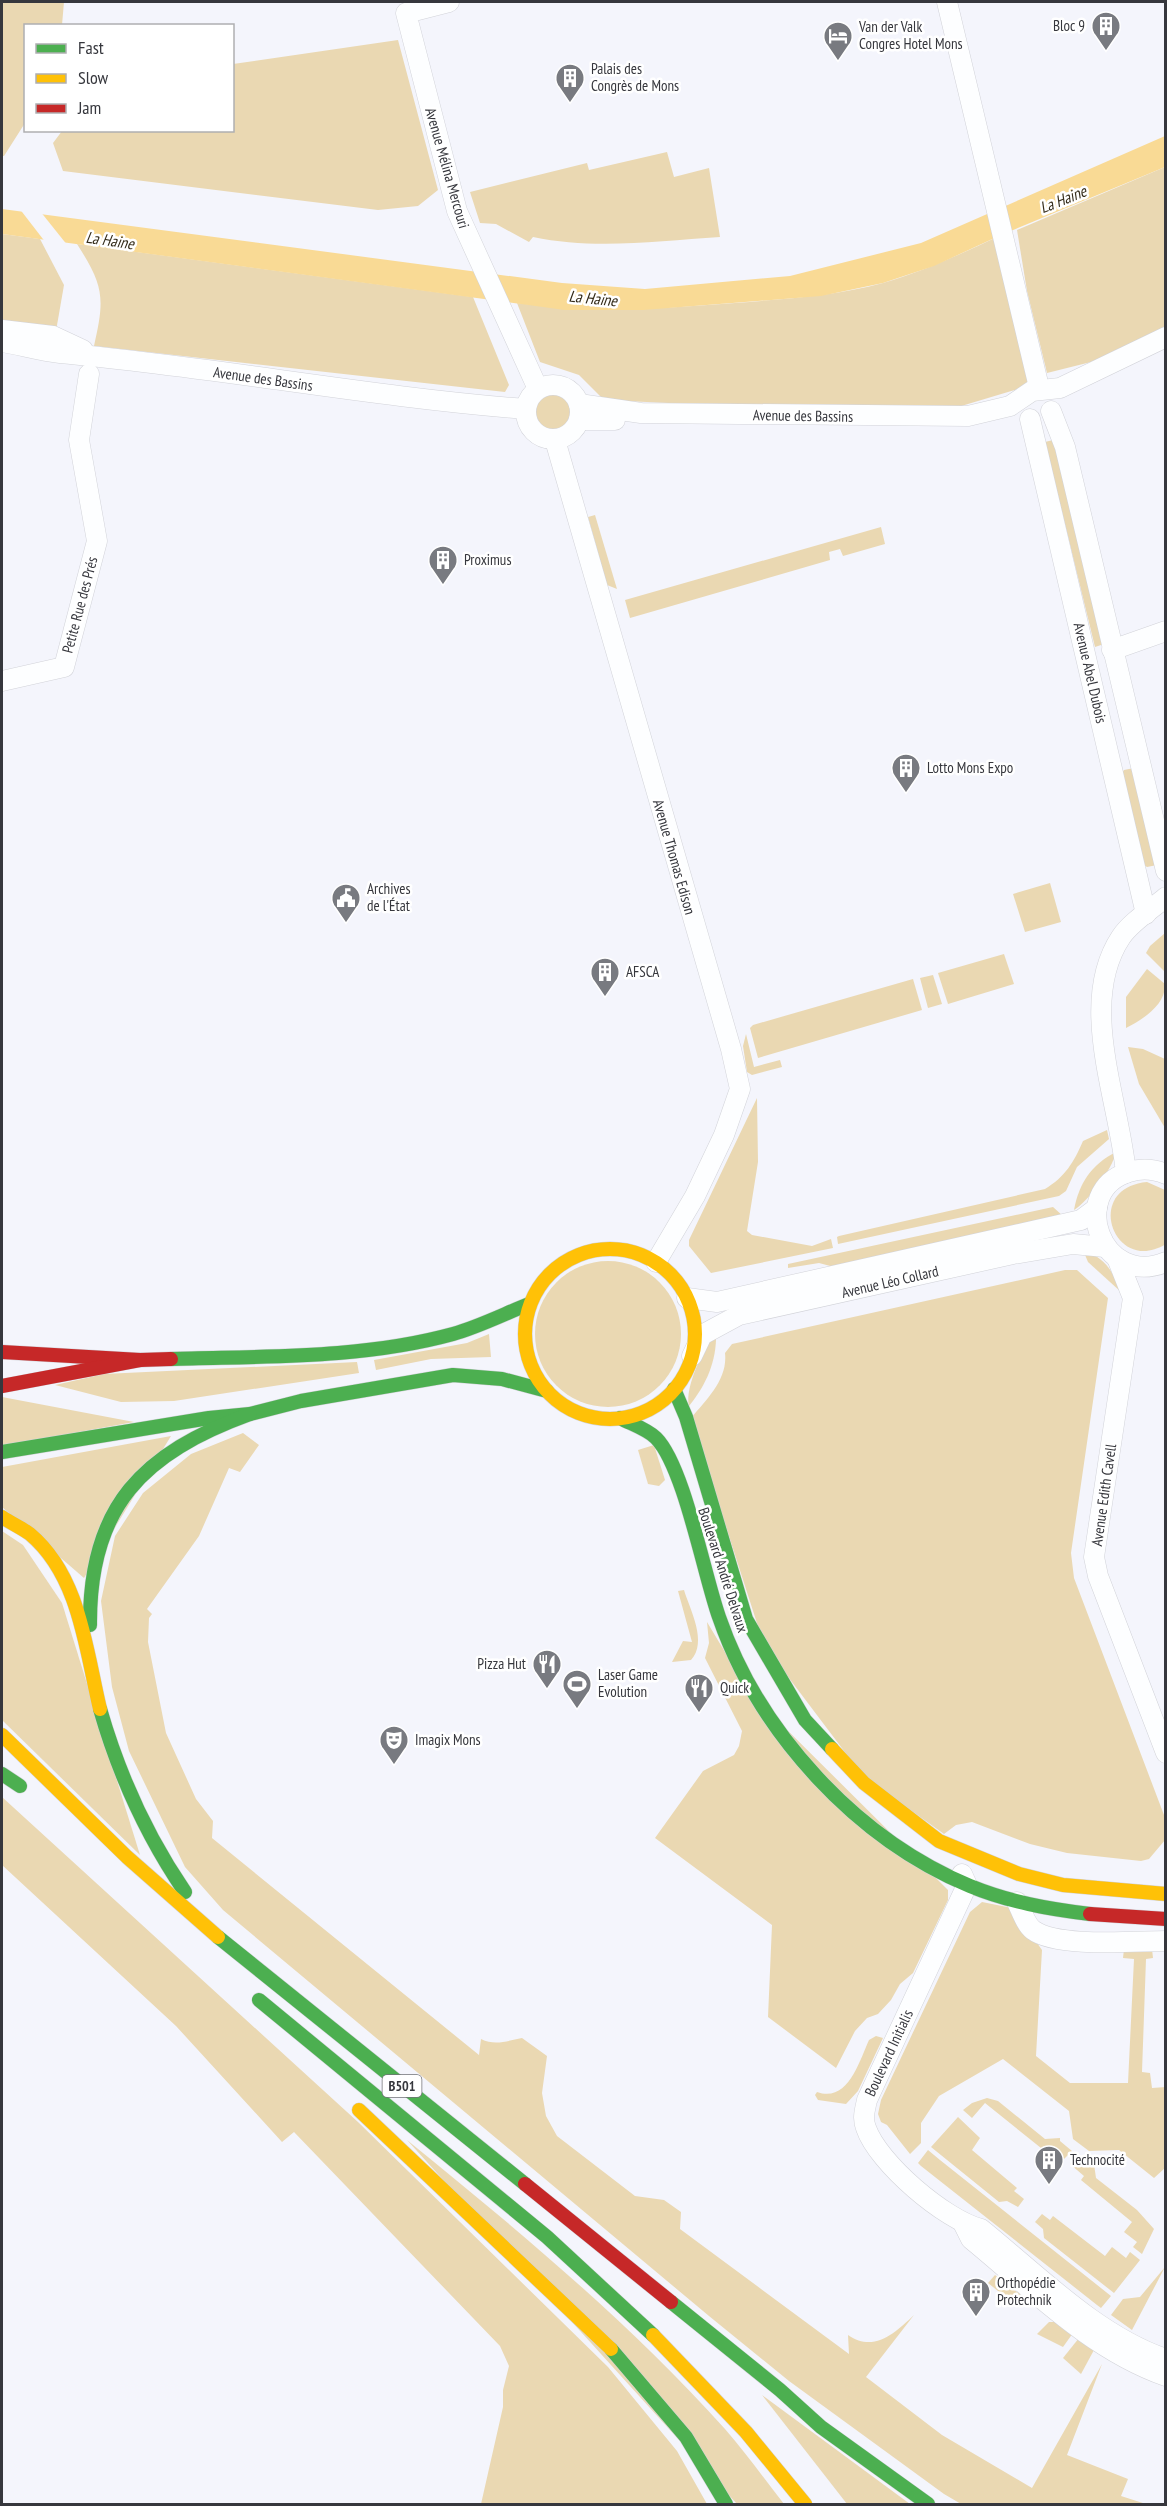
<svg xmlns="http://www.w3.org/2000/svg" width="1167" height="2506" font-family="'PT Sans Narrow',sans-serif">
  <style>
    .green { fill: #ead8b2 }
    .water { fill: #f9da95 }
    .pier { fill: #f4f5fc }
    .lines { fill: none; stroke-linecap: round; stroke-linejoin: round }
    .street-casing { stroke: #d2d3d9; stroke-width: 21 }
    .fast-casing { stroke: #d2d3d9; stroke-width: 15 }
    .slow-casing { stroke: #d2d3d9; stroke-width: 15 }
    .jam-casing { stroke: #d2d3d9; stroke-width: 15 }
    .street { stroke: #fdfeff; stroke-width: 20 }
    .fast { stroke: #4caf50; stroke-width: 14 }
    .slow { stroke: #ffc107; stroke-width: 14 }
    .jam { stroke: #c62828; stroke-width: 14 }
    .labels { text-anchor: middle; stroke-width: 5; stroke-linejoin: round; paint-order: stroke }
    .shield { fill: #fff; stroke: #727377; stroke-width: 1.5 }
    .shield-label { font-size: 14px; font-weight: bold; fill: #36373d }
    .poi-label { font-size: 15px; fill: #36373d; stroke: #fff; text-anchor: start }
    .street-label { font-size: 15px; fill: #36373d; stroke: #fff }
    .water-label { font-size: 16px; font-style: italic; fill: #332b19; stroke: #fff }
  </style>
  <rect width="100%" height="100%" fill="#f4f5fc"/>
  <g class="green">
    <polygon points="2,2 64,2 62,25 26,26 25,123 4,156 2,156"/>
    <polygon points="398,40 438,190 418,206 378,210 63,171 53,143 62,131 232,130 233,64"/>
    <path d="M 667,152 L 674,177 L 709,168 L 720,237 C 658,241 594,250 533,237 L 529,242 L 496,224 L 480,223 L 470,192 L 587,163 L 589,170 Z"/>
    <polygon points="1165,167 1165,330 1107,358 1047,373 1027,291 1017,230"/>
    <polygon points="2,234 40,239 64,285 56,331 2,324"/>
    <path d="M 1001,235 L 1038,383 L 948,410 L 794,409 L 604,400 L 579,375 L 540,362 L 517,303 C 591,313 662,309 735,303 C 785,299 835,296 883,283 C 925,271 963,253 1001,235 Z"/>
    <path d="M 77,244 L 473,297 L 509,385 L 505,392 L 94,346 C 105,298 104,286 77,244 Z"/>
    <circle cx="553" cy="414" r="22"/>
    <polygon points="1057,439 1104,644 1095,647 1045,442"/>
    <polygon points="595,515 617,589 607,585 588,517"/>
    <polygon points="881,527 885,544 843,556 840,549 829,552 830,560 630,618 625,600"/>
    <polygon points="1134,768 1157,865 1147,867 1144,865 1121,775 1124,770"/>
    <polygon points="1050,883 1061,922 1025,932 1013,894"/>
    <polygon points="1165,933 1165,972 1146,953 1150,946"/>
    <polygon points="1004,954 1014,984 948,1004 938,973"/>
    <path d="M 1147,969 L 1165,984 C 1166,1005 1142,1020 1126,1028 L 1126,997 Z"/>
    <polygon points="933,975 942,1004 928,1008 920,978"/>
    <polygon points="913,979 922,1010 758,1058 750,1028 753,1025"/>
    <polygon points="746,1034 754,1067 780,1060 782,1067 752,1075 747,1072 743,1046"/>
    <polygon points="1128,1047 1143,1049 1165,1059 1165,1128 1139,1084"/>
    <polygon points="757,1098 758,1162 747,1231 752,1235 812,1246 831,1239 833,1248 711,1273 689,1246 689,1240"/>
    <path d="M 1107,1130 L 1109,1139 L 1077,1167 L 1066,1191 L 1059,1196 L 838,1244 L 837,1237 L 839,1236 L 1045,1189 C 1065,1177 1074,1162 1083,1141 Z"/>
    <path d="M 1116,1152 C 1112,1170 1089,1200 1074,1210 C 1079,1183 1091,1165 1116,1152 Z"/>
    <path d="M 1147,1182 L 1165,1190 L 1166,1244 C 1114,1276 1082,1188 1147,1182 Z"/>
    <polygon points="1053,1207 1063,1216 834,1267 819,1263 788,1268 788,1264"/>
    <path d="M 1083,1250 C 1105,1258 1113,1271 1121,1292 L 1088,1262 Z"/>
    <circle cx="608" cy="1334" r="73"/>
    <path d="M 1065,1270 L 1077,1270 L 1108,1298 L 1071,1553 L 1074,1578 L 1164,1815 L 1165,1840 L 1149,1859 L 1141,1861 L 1067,1853 L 1030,1844 L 972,1822 L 956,1825 L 944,1834 L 863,1776 L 764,1645 L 691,1418 C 707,1399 728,1379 725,1353 L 732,1344 Z"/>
    <path d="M 716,1333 C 717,1361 706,1385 689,1406 C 684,1388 704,1347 716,1333 Z"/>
    <polygon points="489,1334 491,1357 431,1359 376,1370 374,1360 467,1343"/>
    <polygon points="357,1362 359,1373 174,1401 121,1402 55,1385 104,1374"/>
    <polygon points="2,1397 134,1422 2,1446"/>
    <path d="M 243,1433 L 259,1445 L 240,1472 L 229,1468 L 199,1536 L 147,1609 L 152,1614 L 149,1618 L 148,1642 L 166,1733 L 196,1799 L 213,1821 L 212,1838 L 479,2055 L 481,2039 C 495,2046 507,2041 522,2038 L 547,2056 L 542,2093 L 546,2116 L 557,2136 L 635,2196 L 664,2200 L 681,2212 L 680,2229 L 849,2354 L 848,2335 C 874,2353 895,2333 914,2315 L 866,2377 L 942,2435 L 1032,2488 L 1102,2364 L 1067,2455 L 1128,2479 L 1121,2496 L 1146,2504 L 961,2504 L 944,2494 L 789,2381 L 709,2316 L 223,1910 L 185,1867 L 129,1751 L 112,1687 L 101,1601 L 115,1536 L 143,1493 L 191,1454 Z"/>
    <polygon points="171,1436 84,1578 2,1507 2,1467"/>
    <polygon points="654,1445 665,1480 659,1486 648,1484 638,1450"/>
    <polygon points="2,1531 23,1545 62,1603 140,1855 2,1720"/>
    <path d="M 684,1590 C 690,1610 708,1642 691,1660 L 672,1662 L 683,1641 L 692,1642 L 678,1591 Z"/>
    <polygon points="707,1622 749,1692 948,1890 948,1900 913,1973 900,1984 891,2000 878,2014 867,2018 855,2031 836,2068 768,2017 772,1925 655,1838 703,1771 734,1755 739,1746 742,1731 705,1658 709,1643"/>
    <polygon points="2,1797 358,2122 608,2367 677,2451 707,2504 481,2504 503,2407 503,2390 509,2366 500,2346 294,2132 282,2142 176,2026 2,1865"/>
    <polygon points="982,1902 1012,1908 1042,1950 1036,2056 1070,2083 1128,2083 1134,1959 1123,1958 1124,1949 1152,1949 1153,1958 1146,1959 1142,2072 1150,2073 1152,2088 1166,2087 1165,2168 1154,2178 1119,2150 1089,2151 1073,2139 1069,2111 1003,2059 939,2096 921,2123 921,2143 910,2154 887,2125 881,2122 878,2114 881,2100 970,1912"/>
    <path d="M 876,2036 L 883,2038 L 858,2091 L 846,2104 L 818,2100 L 815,2095 L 817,2092 C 848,2103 859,2062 869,2040 Z"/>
    <polygon points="987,2098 998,2101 1045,2139 1060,2138 1060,2141 1072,2151 1064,2159 1050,2147 1046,2152 985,2103 972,2118 963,2110 972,2103"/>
    <polygon points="958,2117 980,2138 972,2150 1017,2188 1014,2191 1024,2199 1018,2207 1007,2201 999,2202 931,2147"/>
    <path d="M 407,2140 C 518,2230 629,2322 725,2429 C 746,2453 765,2480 784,2504 L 737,2504 Z"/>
    <polygon points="928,2150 940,2160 1111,2296 1101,2308 1097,2305 921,2166 918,2163"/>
    <polygon points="1077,2155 1087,2163 1094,2164 1096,2178 1137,2210 1154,2229 1142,2254 1133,2247 1137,2242 1124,2232 1132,2222 1081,2180 1084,2176 1070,2164"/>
    <polygon points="1042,2214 1050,2220 1053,2216 1105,2256 1112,2247 1126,2258 1130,2252 1140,2260 1114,2293 1044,2238 1043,2229 1035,2222"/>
    <polygon points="1165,2267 1132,2330 1111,2315 1123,2299 1140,2297"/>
    <polygon points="995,2275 1025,2298 1018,2307 988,2283"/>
    <polygon points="1049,2322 1057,2322 1073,2333 1063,2347 1037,2334"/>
    <polygon points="1079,2338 1094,2350 1081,2374 1063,2358"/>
    <polygon points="762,2395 910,2504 847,2504"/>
  </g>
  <polygon class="water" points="1165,136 1165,167 1001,235 934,266 883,283 821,296 643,310 565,310 2,234 2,209 562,283 645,289 790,276 921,243"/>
  <polygon class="pier" points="19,208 40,211 68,246 46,243"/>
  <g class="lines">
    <g class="street-casing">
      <g id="street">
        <polyline points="449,2 406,13 457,211 538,389"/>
        <polyline points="947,2 1038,383"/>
        <polyline points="2,330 53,336 83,350"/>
        <path d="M 2,342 C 21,345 40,351 60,353 C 216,367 370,397 526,409"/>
        <circle cx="553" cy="412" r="27"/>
        <polyline points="579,404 641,413 968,416 1010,406 1032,391 1060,388 1166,337"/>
        <polyline points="1051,411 1065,447 1166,871"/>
        <polyline points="1030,419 1146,914"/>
        <polyline points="579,420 615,420"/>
        <polyline points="555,440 731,1049 740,1089 724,1135 695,1196 656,1262"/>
        <polyline points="1112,650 1166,631"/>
        <polyline points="2,681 64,667 97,541 79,440 89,374"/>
        <path d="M 1126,1173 C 1119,1099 1077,1003 1121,937 C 1131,922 1152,909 1166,897"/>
        <path d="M 1166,1174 C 1154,1169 1141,1168 1129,1172 C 1067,1191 1101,1289 1166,1262"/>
        <polyline points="1117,1258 1133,1298 1094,1557 1098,1576 1166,1753"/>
        <polyline points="687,1298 717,1302 1081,1220 1097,1208"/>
        <polyline points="692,1356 702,1335 739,1315 1013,1254 1073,1244 1105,1247"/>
        <path d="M 962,1874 L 967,1885 L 867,2100 C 865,2110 862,2118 866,2128 C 878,2163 945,2220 981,2229 C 1037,2274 1097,2336 1166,2359"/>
        <path d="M 1017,1902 C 1021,1910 1026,1925 1033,1930 C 1057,1948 1135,1941 1166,1941"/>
        <path d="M 964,2225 L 971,2239 C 1031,2288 1091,2350 1166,2376"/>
      </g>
    </g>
    <g class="fast-casing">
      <g id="fast">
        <path d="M 171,1359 C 264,1356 362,1359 453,1334 C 478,1327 504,1314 529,1304"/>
        <polyline points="674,1389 686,1417 746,1619 805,1720 832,1749"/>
        <path d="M 620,1418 C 631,1424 647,1429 656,1438 C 684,1466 704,1575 719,1617 C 759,1733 857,1839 970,1886 C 1009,1902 1048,1909 1090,1914"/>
        <polyline points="2,1452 209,1418 250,1414 301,1401 453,1375 502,1379 547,1391"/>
        <path d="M 90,1625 C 89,1506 143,1453 250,1414"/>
        <path d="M 100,1709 C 119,1775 146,1835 185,1892"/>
        <polyline points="2,1774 20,1786"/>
        <polyline points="218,1937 525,2184"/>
        <polyline points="259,2000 547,2237 653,2335"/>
        <polyline points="671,2302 780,2390 821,2427 928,2504"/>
        <polyline points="611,2349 686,2437 726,2504"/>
      </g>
    </g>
    <g class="slow-casing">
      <g id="slow">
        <circle cx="610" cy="1334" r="85"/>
        <path d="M 2,1517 C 11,1523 22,1528 30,1534 C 80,1576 86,1651 100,1709"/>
        <polyline points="2,1735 127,1857 218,1937"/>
        <polyline points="832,1749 864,1783 939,1841 1019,1874 1063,1885 1166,1894"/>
        <polyline points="359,2110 611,2349"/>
        <polyline points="653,2335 746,2432 805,2504"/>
      </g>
    </g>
    <g class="jam-casing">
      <g id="jam">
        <polyline points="2,1352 140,1360 171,1359"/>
        <polyline points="2,1386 140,1360"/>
        <polyline points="1090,1914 1166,1919"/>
        <polyline points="525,2184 671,2302"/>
      </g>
    </g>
    <use href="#street" class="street"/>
    <use href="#fast" class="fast"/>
    <use href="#slow" class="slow"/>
    <use href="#jam" class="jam"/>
  </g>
  <defs>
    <g id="building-pin" transform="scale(1.5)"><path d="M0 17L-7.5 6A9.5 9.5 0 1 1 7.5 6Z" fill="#787a80" stroke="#fff"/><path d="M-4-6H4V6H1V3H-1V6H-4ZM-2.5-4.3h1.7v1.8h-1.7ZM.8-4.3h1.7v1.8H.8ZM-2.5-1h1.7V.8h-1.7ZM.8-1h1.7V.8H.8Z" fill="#fff"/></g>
    <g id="hotel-pin" transform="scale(1.5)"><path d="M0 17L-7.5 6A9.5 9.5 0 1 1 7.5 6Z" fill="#787a80" stroke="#fff"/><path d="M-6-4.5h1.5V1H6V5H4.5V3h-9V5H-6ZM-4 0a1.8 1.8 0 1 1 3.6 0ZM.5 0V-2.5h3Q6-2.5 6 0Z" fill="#fff"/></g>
    <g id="civic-pin" transform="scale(1.5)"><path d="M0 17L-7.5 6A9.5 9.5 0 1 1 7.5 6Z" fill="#787a80" stroke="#fff"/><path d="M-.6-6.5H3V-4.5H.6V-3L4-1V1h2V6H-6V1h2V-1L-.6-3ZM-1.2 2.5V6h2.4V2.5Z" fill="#fff"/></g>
    <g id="restaurant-pin" transform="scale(1.5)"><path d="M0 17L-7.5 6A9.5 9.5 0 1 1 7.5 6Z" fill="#787a80" stroke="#fff"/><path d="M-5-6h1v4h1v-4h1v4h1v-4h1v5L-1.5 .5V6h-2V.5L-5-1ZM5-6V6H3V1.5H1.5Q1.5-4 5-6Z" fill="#fff"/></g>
    <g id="stadium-pin" transform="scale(1.5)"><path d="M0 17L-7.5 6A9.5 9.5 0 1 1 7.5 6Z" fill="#787a80" stroke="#fff"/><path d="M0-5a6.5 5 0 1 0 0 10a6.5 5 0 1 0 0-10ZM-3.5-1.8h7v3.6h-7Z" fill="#fff"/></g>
    <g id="theatre-pin" transform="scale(1.5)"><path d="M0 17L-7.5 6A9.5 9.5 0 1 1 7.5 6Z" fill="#787a80" stroke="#fff"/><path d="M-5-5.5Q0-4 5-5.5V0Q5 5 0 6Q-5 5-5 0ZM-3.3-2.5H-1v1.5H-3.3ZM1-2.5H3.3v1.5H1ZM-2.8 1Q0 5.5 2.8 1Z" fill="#fff"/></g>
  </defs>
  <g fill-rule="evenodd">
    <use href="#building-pin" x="1106" y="26"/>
    <use href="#hotel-pin" x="838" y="36"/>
    <use href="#building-pin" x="570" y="78"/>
    <use href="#building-pin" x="443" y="560"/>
    <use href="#building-pin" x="906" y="768"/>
    <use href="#civic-pin" x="346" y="898"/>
    <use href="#building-pin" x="605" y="972"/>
    <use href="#restaurant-pin" x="547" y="1664"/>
    <use href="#stadium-pin" x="577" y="1684"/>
    <use href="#restaurant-pin" x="699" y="1688"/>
    <use href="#theatre-pin" x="394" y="1740"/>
    <use href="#building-pin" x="1049" y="2160"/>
    <use href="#building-pin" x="976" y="2292"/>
  </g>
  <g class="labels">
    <rect class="shield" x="382.5" y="2075" width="39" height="22" rx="4.5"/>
    <g class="shield-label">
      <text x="402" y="2091">B501</text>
    </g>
    <g class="poi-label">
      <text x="1085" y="31" text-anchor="end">Bloc 9</text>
      <text x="859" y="32">Van der Valk<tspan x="859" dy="17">Congres Hotel Mons</tspan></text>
      <text x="591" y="74">Palais des<tspan x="591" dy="17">Congrès de Mons</tspan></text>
      <text x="464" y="565">Proximus</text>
      <text x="927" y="773">Lotto Mons Expo</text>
      <text x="367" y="894">Archives<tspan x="367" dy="17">de l'État</tspan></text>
      <text x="626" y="977">AFSCA</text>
      <text x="526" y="1669" text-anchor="end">Pizza Hut</text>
      <text x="598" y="1680">Laser Game<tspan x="598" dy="17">Evolution</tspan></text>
      <text x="720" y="1693">Quick</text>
      <text x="415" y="1745">Imagix Mons</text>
      <text x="1070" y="2165">Technocité</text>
      <text x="997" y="2288">Orthopédie<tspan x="997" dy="17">Protechnik</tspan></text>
    </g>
    <g class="street-label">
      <text transform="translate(447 168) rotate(74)" y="5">Avenue Mélina Mercouri</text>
      <text transform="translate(263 379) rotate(8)" y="5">Avenue des Bassins</text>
      <text transform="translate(803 416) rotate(1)" y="5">Avenue des Bassins</text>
      <text transform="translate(80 605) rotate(-75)" y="5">Petite Rue des Prés</text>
      <text transform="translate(1090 673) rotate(77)" y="5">Avenue Abel Dubois</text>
      <text transform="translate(674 857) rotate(74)" y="5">Avenue Thomas Edison</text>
      <text transform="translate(890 1282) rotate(-13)" y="5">Avenue Léo Collard</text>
      <text transform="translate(1104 1495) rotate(-82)" y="5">Avenue Edith Cavell</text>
      <text transform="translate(723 1570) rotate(72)" y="5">Boulevard André Delvaux</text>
      <text transform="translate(889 2053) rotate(-65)" y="5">Boulevard Initialis</text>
    </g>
    <g class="water-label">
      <text transform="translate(1063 199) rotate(-22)" y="6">La Haine</text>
      <text transform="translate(110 240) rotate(8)" y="6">La Haine</text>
      <text transform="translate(593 298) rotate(6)" y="6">La Haine</text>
    </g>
  </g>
  <rect width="1167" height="2506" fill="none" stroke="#36373d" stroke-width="6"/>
  <rect x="24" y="24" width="210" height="108" fill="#ffffff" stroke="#afafb1" stroke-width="1.5"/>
  <rect x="36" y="44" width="30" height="9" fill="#4caf50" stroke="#afafb1" stroke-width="1.5"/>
  <text x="78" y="54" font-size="18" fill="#36373d">Fast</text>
  <rect x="36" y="74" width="30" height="9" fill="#ffc107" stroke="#afafb1" stroke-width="1.5"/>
  <text x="78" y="84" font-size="18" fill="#36373d">Slow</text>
  <rect x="36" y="104" width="30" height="9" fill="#c62828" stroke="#afafb1" stroke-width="1.5"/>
  <text x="78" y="114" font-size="18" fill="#36373d">Jam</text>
</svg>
